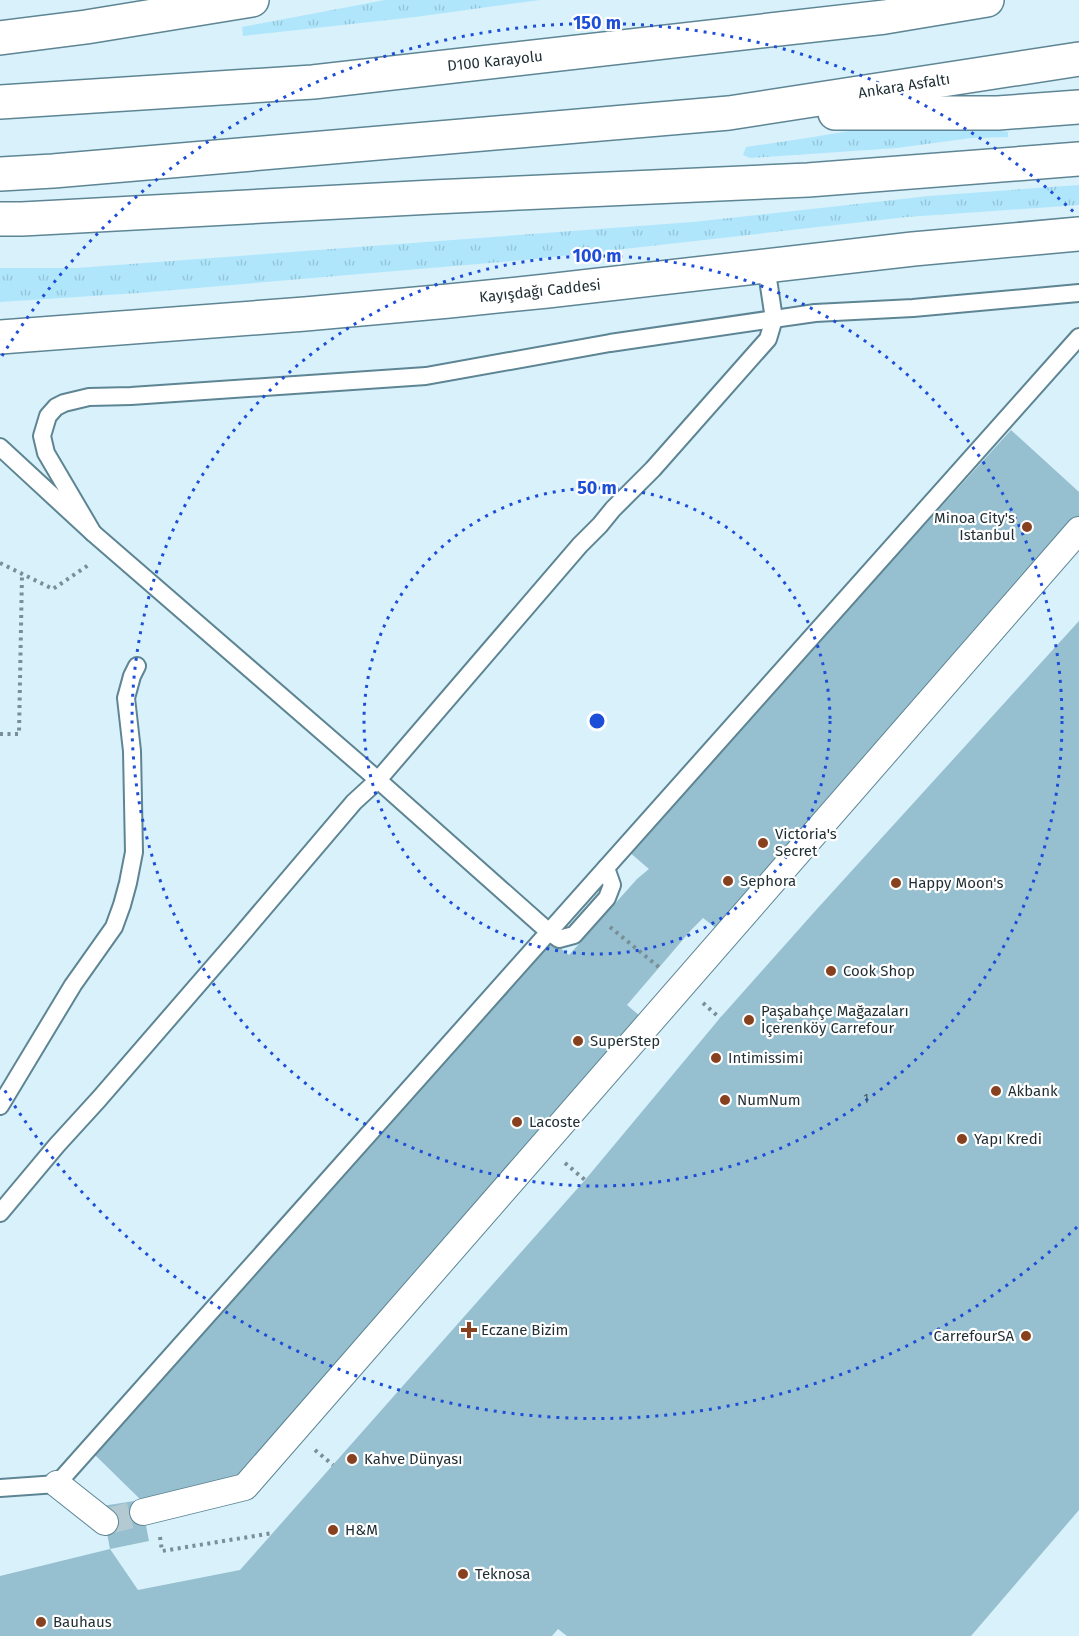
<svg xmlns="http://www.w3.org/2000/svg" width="1079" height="1636" font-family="'Fira Sans',sans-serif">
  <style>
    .grass { fill: url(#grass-tufts) }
    .building { fill: #96bfcf }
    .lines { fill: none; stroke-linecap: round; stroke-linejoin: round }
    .pedestrian-tunnel { stroke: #b3cad3; stroke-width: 26; stroke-dasharray: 26 13; stroke-linecap: butt }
    .service-casing { stroke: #5e8594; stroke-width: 20 }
    .pedestrian-casing { stroke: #5e8594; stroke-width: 28 }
    .primary-casing { stroke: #5e8594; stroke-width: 36 }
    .trunk-casing { stroke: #5e8594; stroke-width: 36 }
    .motorway-casing { stroke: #5e8594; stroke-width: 36 }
    .path { stroke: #798e96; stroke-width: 4; stroke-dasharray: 3 4.5; stroke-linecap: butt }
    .service { stroke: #fff; stroke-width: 16 }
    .pedestrian { stroke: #fff; stroke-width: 26 }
    .primary { stroke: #fff; stroke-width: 33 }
    .trunk { stroke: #fff; stroke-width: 33 }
    .motorway { stroke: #fff; stroke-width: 33 }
    .ring { fill: none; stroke: #1d4ed8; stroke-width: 3; stroke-dasharray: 3 6 }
    .poi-dot { fill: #88411f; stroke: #fff; stroke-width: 2 }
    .labels { text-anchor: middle; stroke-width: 4.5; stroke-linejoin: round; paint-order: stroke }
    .number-label { font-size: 12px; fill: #3c525b }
    .street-label { font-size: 15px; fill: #1e2e34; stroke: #fff }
    .poi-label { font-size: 15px; fill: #1e2e34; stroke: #fff; text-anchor: start }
    .centre { fill: #1d4ed8; stroke: #fff; stroke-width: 3 }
    .ring-label { font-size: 18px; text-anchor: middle; font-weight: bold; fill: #1d4ed8; stroke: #fff; stroke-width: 4.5; stroke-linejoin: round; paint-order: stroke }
  </style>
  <defs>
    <pattern id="grass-tufts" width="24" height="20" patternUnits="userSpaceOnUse" patternTransform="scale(1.5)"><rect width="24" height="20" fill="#afe6fc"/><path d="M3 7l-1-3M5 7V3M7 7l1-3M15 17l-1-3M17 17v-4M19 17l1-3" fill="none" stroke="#96c6d9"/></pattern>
  </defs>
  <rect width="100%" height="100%" fill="#d8f1fb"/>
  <g class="grass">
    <polygon points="385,0 540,0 415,17 243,36 242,27"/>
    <polygon points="885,125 970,127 1008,132 1008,137 971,138 897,148 750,158 743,155 746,147 807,138"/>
    <polygon points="1079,185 1079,205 907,217 535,259 138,293 0,302 0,268 77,268 693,222 929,196"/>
  </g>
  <g class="building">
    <polygon points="1011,430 1079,492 1079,541 721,932 703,918 692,929 627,1005 646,1021 243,1478 141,1500 149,1541 110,1549 102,1506 141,1500 95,1455 549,939 569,955 637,879 649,869 628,851"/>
    <polygon points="1079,621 1079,1510 971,1636 567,1636 558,1629 552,1636 0,1636 0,1576 110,1549 138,1590 240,1570 585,1180 720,1018 817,909"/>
  </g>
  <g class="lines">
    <polyline class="pedestrian-tunnel" points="105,1522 143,1512"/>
    <g class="service-casing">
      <g id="service">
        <polyline points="0,447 93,533 378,780 549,932 559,939 574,935 607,898 612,885 606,868"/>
        <polyline points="93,533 46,453 42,436 48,416 56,407 64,403 89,397 131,396 426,376 610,343 815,313 913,308 1079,293"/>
        <polyline points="0,1106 73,985 114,927 122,905 128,883 134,852 132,751 126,698 132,676 137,666"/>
        <polyline points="0,1213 57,1145 99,1099 235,942 354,802 378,780 580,545 600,525 613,509 653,469 768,339 774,319 766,266"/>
        <polyline points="0,1488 57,1484 1079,337"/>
      </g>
    </g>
    <g class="pedestrian-casing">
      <g id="pedestrian">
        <polyline points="57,1484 105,1522"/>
        <polyline points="143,1512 245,1487 1079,530"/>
      </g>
    </g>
    <g class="primary-casing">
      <polyline id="primary" points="0,337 305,314 449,301 547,291 913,249 1079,234"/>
    </g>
    <g class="trunk-casing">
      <g id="trunk">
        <polyline points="0,102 313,82 885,17 987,0"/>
        <polyline points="835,113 998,113 1079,107"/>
        <polyline points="0,174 53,171 729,113 1079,59"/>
      </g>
    </g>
    <g class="motorway-casing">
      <g id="motorway">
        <polyline points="0,38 86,27 252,0"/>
        <polyline points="0,219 22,219 433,197 808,180 1079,159"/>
      </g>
    </g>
    <g class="path">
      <polyline points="0,563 53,589 90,564"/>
      <polyline points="0,734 19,734 22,574"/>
      <polyline points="610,927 660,968"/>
      <polyline points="703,1003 720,1018"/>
      <polyline points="565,1163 585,1180"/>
      <polyline points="315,1450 333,1465"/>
      <polyline points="160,1537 162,1551 273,1533"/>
    </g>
    <use href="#service" class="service"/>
    <use href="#pedestrian" class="pedestrian"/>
    <use href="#primary" class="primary"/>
    <use href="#trunk" class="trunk"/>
    <use href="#motorway" class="motorway"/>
  </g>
  <g class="ring">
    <circle cx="597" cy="721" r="233"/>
    <circle cx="597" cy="721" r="465"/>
    <path d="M1077 1227A698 698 0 0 1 2 1086M2 356A698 698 0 0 1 1077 215"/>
  </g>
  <g class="poi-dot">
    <circle cx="1027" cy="527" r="6"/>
    <circle cx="763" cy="843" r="6"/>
    <circle cx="728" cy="881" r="6"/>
    <circle cx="896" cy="883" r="6"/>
    <circle cx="831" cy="971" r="6"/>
    <circle cx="749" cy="1020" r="6"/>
    <circle cx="578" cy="1041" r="6"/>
    <circle cx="716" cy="1058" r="6"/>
    <circle cx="996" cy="1091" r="6"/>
    <circle cx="725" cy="1100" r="6"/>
    <circle cx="517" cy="1122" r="6"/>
    <circle cx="962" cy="1139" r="6"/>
    <path d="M466 1321h6v6h6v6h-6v6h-6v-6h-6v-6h6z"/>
    <circle cx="1026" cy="1336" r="6"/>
    <circle cx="352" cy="1459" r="6"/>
    <circle cx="333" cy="1530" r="6"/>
    <circle cx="463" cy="1574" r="6"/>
    <circle cx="41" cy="1622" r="6"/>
  </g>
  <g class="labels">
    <g class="number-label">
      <text x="866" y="1103">1</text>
    </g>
    <g class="street-label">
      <text transform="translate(495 61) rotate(-6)" y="5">D100 Karayolu</text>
      <text transform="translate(904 86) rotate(-9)" y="5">Ankara Asfaltı</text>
      <text transform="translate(540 291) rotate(-6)" y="5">Kayışdağı Caddesi</text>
    </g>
    <g class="poi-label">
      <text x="1015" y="523" text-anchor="end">Minoa City's<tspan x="1015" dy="17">Istanbul</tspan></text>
      <text x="775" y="839">Victoria's<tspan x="775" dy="17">Secret</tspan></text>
      <text x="740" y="886">Sephora</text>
      <text x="908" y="888">Happy Moon's</text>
      <text x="843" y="976">Cook Shop</text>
      <text x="761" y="1016">Paşabahçe Mağazaları<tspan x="761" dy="17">İçerenköy Carrefour</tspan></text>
      <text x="590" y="1046">SuperStep</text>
      <text x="728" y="1063">Intimissimi</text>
      <text x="1008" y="1096">Akbank</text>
      <text x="737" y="1105">NumNum</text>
      <text x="529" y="1127">Lacoste</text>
      <text x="974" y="1144">Yapı Kredi</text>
      <text x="481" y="1335">Eczane Bizim</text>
      <text x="1014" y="1341" text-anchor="end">CarrefourSA</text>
      <text x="364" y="1464">Kahve Dünyası</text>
      <text x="345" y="1535">H&amp;M</text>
      <text x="475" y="1579">Teknosa</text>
      <text x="53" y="1627">Bauhaus</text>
    </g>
  </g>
  <circle cx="597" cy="721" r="9" class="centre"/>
  <g class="ring-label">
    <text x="597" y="29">150 m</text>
    <text x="597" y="262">100 m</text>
    <text x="597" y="494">50 m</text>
  </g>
</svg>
